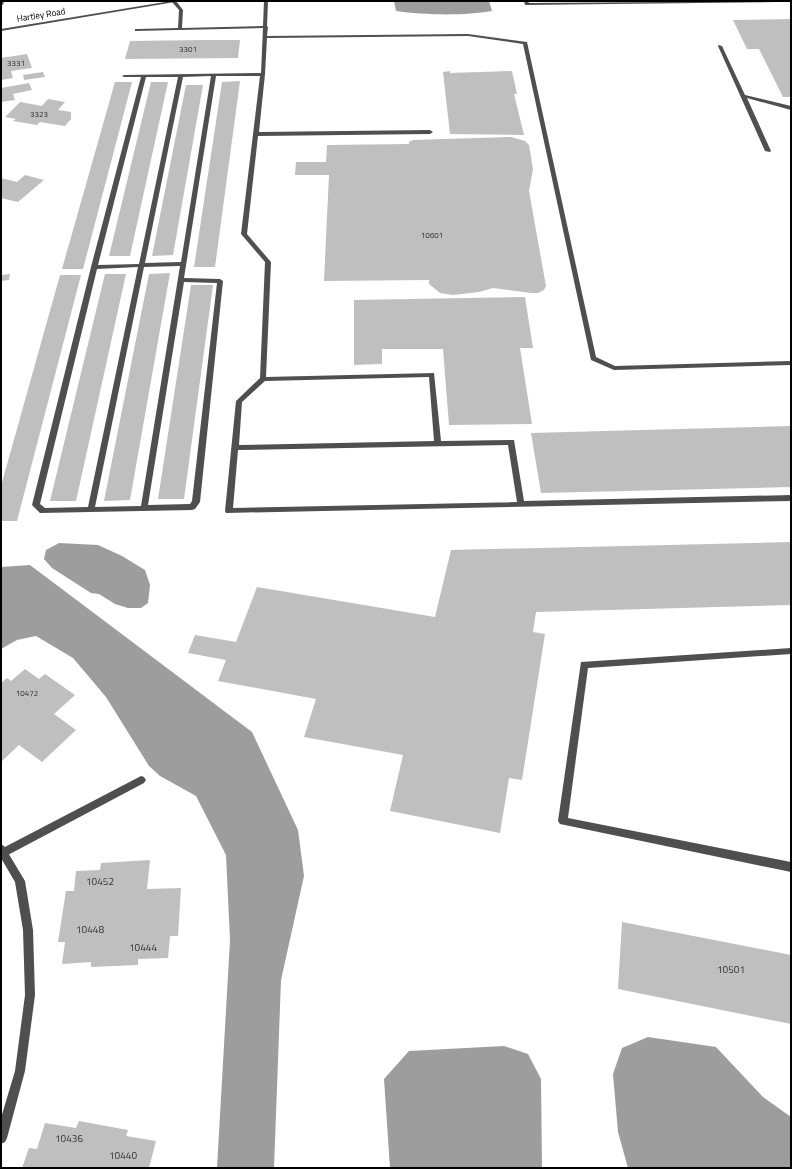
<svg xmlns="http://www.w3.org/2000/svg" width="792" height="1169" font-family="'Titillium Web',sans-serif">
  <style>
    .water { fill: #9d9d9d }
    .building { fill: #bfbfbf }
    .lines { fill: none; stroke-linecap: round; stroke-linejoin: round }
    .service { fill: #4f4f4f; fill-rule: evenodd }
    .minor { fill: #4f4f4f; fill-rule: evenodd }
    .tertiary { fill: #4f4f4f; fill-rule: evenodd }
    .labels { text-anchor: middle; stroke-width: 3.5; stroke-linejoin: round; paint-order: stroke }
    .number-label { font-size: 8px; fill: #303030 }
    .far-street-label { font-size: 9px; fill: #000; stroke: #fff }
    .near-number-label { font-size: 10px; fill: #303030 }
  </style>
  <rect width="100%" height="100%" fill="#fff"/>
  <g class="water">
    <path d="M 394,1 L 489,1 L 492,11 C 464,16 424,15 396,11 Z"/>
    <polygon points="59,543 98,545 122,556 145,570 150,585 148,603 141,608 128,608 115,604 99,594 91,593 52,568 44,559 46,550"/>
    <polygon points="30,565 252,732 298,830 304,876 281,980 274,1168 217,1168 230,940 226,855 196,796 160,776 149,766 106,697 73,658 36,636 17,640 1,649 1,567"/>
    <polygon points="648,1037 716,1047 763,1097 791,1117 791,1168 628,1168 618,1132 613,1074 622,1048"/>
    <polygon points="504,1046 528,1054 541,1079 542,1168 390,1168 384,1079 409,1051"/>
  </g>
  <g class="building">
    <polygon points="791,19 791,97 783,97 759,49 747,49 733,20"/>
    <polygon points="203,40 240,40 238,58 125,59 130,41"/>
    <polygon points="27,54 32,68 11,71 13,78 1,80 1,58"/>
    <polygon points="450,71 450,73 512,71 517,94 514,94 524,135 450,134 443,72"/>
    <polygon points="43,72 45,77 24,80 23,75"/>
    <polygon points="240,81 215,267 194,267 222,82"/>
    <polygon points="115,82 132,82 83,269 62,269"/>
    <polygon points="151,82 168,82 130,256 109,256"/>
    <polygon points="29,83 32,90 13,94 15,100 1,102 1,88"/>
    <polygon points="186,85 203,85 173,255 152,256"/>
    <polygon points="48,99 65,102 58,110 71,112 71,119 65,126 40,122 37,125 13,121 16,119 5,117 20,102 42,106"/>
    <polygon points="511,137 525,141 529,145 533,169 529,191 546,286 544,290 538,293 531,293 493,288 479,292 453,295 440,293 429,284 429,280 324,281 329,175 295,175 296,162 326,162 327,145 409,144 409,142 413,140"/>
    <polygon points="25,175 44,180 18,202 1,198 1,178 17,182"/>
    <polygon points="170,273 130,500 104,501 149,274"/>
    <polygon points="10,274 9,280 1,281 1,275"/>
    <polygon points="105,274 126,274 76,501 50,501"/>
    <polygon points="60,275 81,275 17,521 1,521 1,486"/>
    <polygon points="191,285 213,285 184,499 158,499"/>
    <polygon points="525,297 533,348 520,348 532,424 449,425 443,349 382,349 382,364 354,365 354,300"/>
    <polygon points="791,426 791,487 541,493 531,433"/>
    <polygon points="791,542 791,605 536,612 533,632 545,634 522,780 509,778 500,833 390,811 403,755 304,737 316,699 218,681 226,660 188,653 195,635 236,642 257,587 435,617 451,550"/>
    <polygon points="25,669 39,679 45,674 75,695 54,714 76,730 42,762 19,745 1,762 1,683 7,678 11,681"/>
    <polygon points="150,860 147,889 181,888 178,936 170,936 168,958 138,959 138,965 91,967 91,962 62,964 65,942 58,942 66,891 74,891 76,871 100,870 101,863"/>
    <polygon points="622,922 791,955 791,1024 618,989"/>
    <polygon points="79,1121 128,1130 126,1136 156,1141 149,1168 22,1168 29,1148 37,1149 45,1123 76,1128"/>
  </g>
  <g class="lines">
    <g class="service">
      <path d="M 173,1 L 176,1 L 183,10 L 182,28 L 263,26 L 264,1 L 268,1 L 267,26 L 268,27 L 267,36 L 468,34 L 527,42 L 596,357 L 615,366 L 791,361 L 791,365 L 614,370 L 591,360 L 523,44 L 468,36 L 267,38 L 265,74 L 259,132 L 430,130 L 433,132 L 430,134 L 258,136 L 247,234 L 271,262 L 266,377 L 434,373 L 441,441 L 514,440 L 524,501 L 791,495 L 791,501 L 226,513 L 225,511 L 236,401 L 260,378 L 265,262 L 241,234 L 260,76 L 216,76 L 184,278 L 220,279 L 223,281 L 200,502 L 195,509 L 192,510 L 40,513 L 32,505 L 91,267 L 141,77 L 124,77 L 122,76 L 124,75 L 261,73 L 263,28 L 135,31 L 135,29 L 137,29 L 178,28 L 179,10 L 172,2 ZM 211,76 L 181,262 L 145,263 L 183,77 ZM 146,77 L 178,77 L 139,264 L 98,265 ZM 180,266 L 141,506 L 95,507 L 144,267 ZM 138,267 L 88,507 L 45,508 L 40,504 L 97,269 ZM 184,282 L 217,283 L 192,501 L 190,504 L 148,505 ZM 429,377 L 434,441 L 239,445 L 242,402 L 265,381 ZM 508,445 L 517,502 L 233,508 L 238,450 Z"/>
      <polygon points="524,1 528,1 529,3 780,1 778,2 527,5 525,5"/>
      <polygon points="718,45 722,46 745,95 791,106 791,110 747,98 771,151 770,152 765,151 718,46"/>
      <polygon points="791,648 791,654 588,668 568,818 791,862 791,872 560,824 558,821 581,662"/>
      <polygon points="141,776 144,777 146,780 144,783 6,856 1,857 1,849"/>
    </g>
    <g class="minor">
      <polygon points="1,1 4,1 3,5 1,5"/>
      <polygon points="1,844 4,846 25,881 33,930 35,995 25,1071 7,1138 5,1142 1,1144 1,1118 15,1071 25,995 23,930 15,882 1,858"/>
    </g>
    <polygon class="tertiary" points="171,1 181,1 1,31 1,29"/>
  </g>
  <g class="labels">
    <g class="number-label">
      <text x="188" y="52">3301</text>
      <text x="16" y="66">3331</text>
      <text x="39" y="117">3323</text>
      <text x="432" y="238">10601</text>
      <text x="27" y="696">10472</text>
    </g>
    <g class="far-street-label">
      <text transform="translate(41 15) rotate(-9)" y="3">Hartley Road</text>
    </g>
    <g class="near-number-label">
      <text x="100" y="885">10452</text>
      <text x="90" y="933">10448</text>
      <text x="143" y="951">10444</text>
      <text x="731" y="973">10501</text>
      <text x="69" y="1142">10436</text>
      <text x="123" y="1159">10440</text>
    </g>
  </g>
  <rect width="792" height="1169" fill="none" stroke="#000000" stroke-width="4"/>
</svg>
